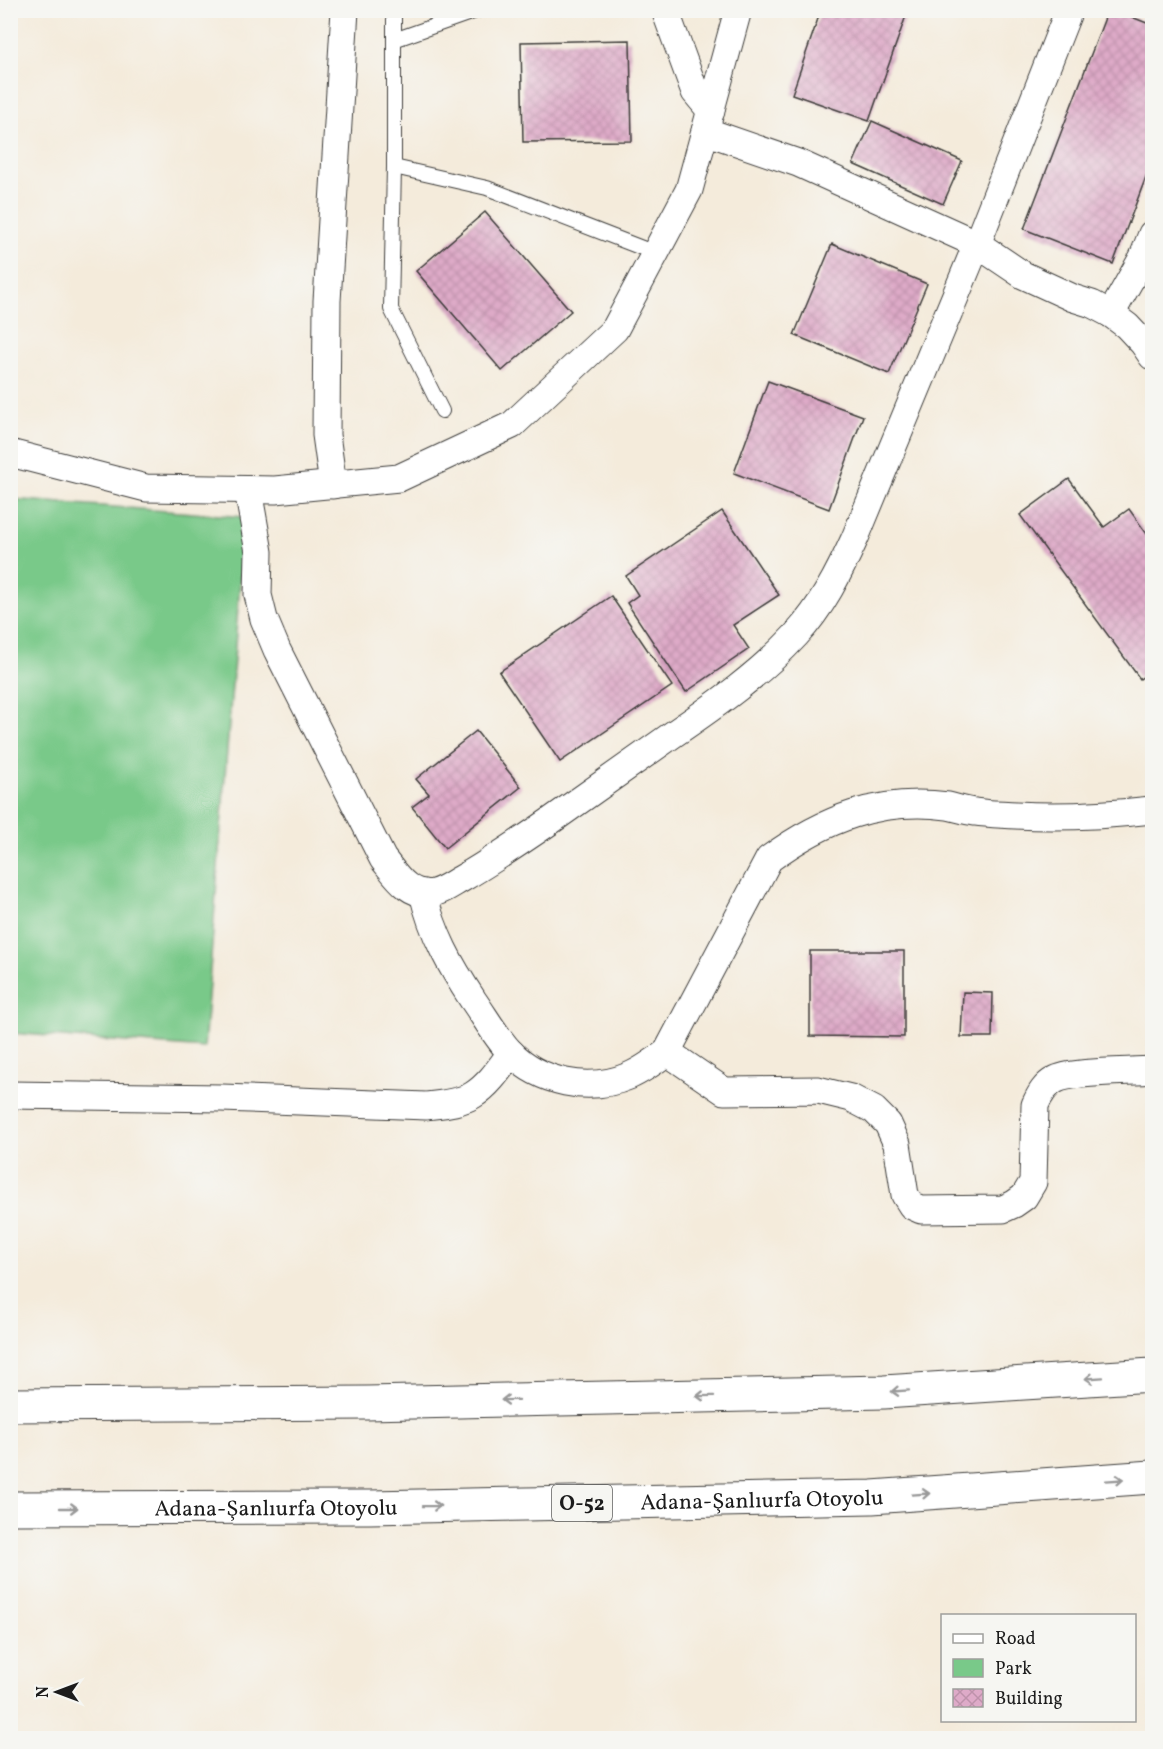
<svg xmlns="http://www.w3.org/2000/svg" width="1163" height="1749" font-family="Vollkorn,serif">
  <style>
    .park { fill: #79c989; stroke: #4a7252; stroke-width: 1.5 }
    .building { fill: url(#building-cross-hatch) }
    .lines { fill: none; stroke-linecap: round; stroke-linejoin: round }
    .service-casing { stroke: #3c3b39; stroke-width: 16 }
    .minor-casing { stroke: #3c3b39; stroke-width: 29 }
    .motorway-casing { stroke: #3c3b39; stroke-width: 35 }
    .service { stroke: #fff; stroke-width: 14 }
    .minor { stroke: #fff; stroke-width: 27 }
    .motorway { stroke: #fff; stroke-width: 33 }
    .oneway { stroke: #999 }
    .labels { text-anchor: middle; stroke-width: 4.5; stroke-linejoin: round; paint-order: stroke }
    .shield { fill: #f6f6f2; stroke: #5d5d5c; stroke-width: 1.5 }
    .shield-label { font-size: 21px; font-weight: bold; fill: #1c1c1c }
    .street-label { font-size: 22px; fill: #1c1c1c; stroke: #f6f6f2 }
  </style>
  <defs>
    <pattern id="building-cross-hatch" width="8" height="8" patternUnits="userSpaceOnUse" patternTransform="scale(1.5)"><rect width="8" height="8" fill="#deaac8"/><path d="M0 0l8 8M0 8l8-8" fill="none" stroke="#be92ab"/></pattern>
  </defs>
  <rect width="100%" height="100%" fill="#f6f6f2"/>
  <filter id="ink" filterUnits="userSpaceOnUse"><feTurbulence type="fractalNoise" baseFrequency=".0167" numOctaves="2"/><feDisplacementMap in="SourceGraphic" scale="12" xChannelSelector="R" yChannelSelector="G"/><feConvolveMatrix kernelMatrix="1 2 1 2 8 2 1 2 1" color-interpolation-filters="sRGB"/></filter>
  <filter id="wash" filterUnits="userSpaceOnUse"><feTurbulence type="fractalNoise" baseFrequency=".008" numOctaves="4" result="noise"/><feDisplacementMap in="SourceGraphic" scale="24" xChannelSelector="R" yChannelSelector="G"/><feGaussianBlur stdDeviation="1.35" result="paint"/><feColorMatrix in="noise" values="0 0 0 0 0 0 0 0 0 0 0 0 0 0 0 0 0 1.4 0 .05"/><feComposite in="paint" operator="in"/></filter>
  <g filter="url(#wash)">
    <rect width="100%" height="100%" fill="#f4ebdb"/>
    <polygon class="park" points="10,499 245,517 204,1048 11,1033"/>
    <g id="blocks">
      <g class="building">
        <polygon points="821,10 908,10 869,121 792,94"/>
        <polygon points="1108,10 1114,10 1152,25 1152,161 1113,264 1024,229"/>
        <polygon points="630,40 632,141 523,142 521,42"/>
        <polygon points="872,121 962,161 943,204 853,164"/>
        <polygon points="485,212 571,311 502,371 416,271"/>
        <polygon points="832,244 927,284 889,374 794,335"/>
        <polygon points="768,381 863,416 829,509 734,473"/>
        <polygon points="1069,479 1104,527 1129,509 1152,541 1152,670 1140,679 1020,515"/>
        <polygon points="722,511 779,595 733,625 749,649 686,692 627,603 638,595 626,576"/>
        <polygon points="611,596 672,686 560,762 499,672"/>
        <polygon points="476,731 521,787 445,848 412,807 429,794 416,779"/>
        <polygon points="810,951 904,951 904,1037 810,1036"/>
        <polygon points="963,992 993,993 992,1037 961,1037"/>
      </g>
    </g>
  </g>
  <g filter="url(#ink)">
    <use href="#blocks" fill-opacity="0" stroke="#3c3b39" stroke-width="1.5"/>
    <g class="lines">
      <g class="service-casing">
        <g id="service">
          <polyline points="394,10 394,167 487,188 655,253"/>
          <polyline points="394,40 479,10"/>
          <polyline points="394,167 391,309 442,411"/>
        </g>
      </g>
      <g class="minor-casing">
        <g id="minor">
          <polyline points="665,10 695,92 711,111"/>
          <polyline points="705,131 798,163 977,244 1023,275 1073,298 1092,304 1111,314 1127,326 1143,343 1152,356"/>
          <polyline points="1111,314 1143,257 1152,234"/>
          <polyline points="10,453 146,488 275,490 399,478 512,425 615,329 689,190 738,10"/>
          <polyline points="333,485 326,435 327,301 345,10"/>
          <path d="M 248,490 L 259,552 L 258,595 L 264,619 L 277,650 L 383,859 C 396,875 409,897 433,893 C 443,891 452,884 461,879 C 492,861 520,842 549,822 C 590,793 631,764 672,735 C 716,705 760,674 796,635 C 822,607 839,573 855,538 L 977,244 L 1069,10"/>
          <path d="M 423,893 C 433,935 450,965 473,1000 C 485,1017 496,1037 510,1052 C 540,1083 589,1093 629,1076 C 643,1070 655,1061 667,1052 L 769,859 C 824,819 879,797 948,806 C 957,808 966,811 975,812 C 988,814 1002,814 1016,815 C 1062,818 1107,815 1152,810"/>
          <path d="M 667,1052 L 724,1091 L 818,1090 L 851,1098 L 874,1110 L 888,1124 L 897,1144 L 905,1195 L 912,1206 L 921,1210 L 1003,1209 L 1014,1204 L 1024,1197 L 1033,1182 L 1035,1105 C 1040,1094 1045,1085 1055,1080 C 1070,1071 1132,1072 1152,1070"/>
          <path d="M 10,1095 L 222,1098 L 426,1106 C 441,1104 460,1103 473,1095 C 489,1085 500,1068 511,1053"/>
        </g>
      </g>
      <g class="motorway-casing">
        <g id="motorway">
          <polyline points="10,1405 367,1403 884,1392 1152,1375"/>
          <path id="s1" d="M 10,1508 L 370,1507 L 872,1497 L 1152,1477"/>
        </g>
      </g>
      <use href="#service" class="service"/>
      <use href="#minor" class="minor"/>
      <use href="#motorway" class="motorway"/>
    </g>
    <defs><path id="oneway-shaft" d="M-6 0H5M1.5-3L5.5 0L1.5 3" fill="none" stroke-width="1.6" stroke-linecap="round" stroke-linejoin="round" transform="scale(1.5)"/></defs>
    <g class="oneway">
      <use href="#oneway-shaft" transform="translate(1094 1378) rotate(176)"/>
      <use href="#oneway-shaft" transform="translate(900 1391) rotate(176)"/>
      <use href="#oneway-shaft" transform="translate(705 1396) rotate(179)"/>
      <use href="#oneway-shaft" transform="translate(510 1400) rotate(179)"/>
      <use href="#oneway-shaft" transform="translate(1115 1480) rotate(-4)"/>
      <use href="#oneway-shaft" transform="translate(921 1494) rotate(-4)"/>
      <use href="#oneway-shaft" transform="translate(432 1506) rotate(-1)"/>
      <use href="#oneway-shaft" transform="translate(69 1508)"/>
    </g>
  </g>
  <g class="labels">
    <rect class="shield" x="552" y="1485" width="60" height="36" rx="4.5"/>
    <g class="shield-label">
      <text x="582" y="1510">O-52</text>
    </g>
    <g class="street-label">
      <text dy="8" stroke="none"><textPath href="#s1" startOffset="752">Adana-Şanlıurfa Otoyolu</textPath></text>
      <text dy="8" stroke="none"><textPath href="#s1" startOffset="266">Adana-Şanlıurfa Otoyolu</textPath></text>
    </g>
  </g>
  <rect width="1163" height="1749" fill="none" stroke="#f6f6f2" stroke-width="36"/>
  <rect x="941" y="1614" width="195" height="108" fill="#f6f6f2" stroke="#9f9f9c" stroke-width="1.5"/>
  <rect x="953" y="1634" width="30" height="9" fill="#ffffff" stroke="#9f9f9c" stroke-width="1.5"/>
  <text x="995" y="1644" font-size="18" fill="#1c1c1c">Road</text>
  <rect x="953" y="1659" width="30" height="18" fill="#79c989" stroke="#9f9f9c" stroke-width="1.5"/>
  <text x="995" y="1674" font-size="18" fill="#1c1c1c">Park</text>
  <rect x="953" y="1689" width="30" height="18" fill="url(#building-cross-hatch)" stroke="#9f9f9c" stroke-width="1.5"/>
  <text x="995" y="1704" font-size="18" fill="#1c1c1c">Building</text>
  <g transform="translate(57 1692) rotate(270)" stroke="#f6f6f2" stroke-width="4.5" paint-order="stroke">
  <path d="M0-4.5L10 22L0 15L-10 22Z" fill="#1c1c1c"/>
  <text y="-9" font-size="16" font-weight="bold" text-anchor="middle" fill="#1c1c1c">N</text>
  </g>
</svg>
